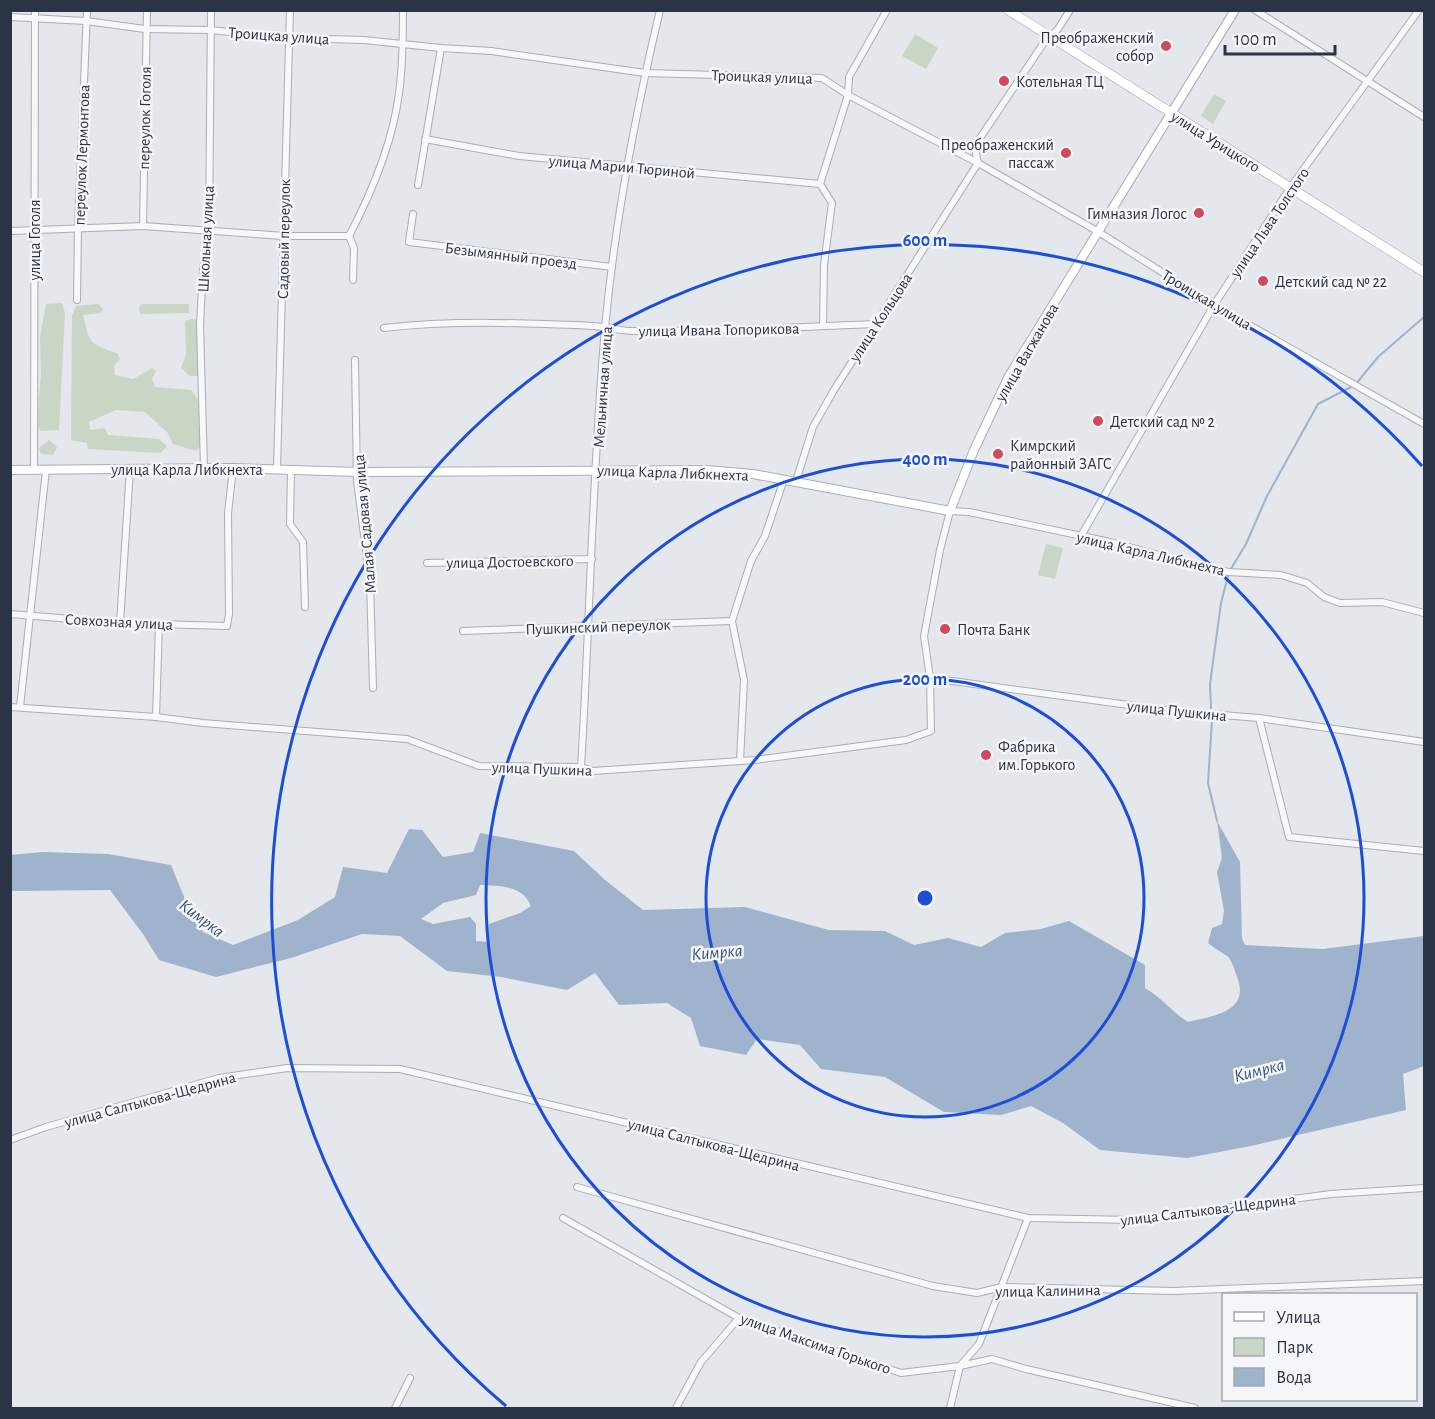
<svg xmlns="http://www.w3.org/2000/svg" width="1435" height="1419" font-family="'Alegreya Sans',sans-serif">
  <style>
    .green { fill: #c9d6c5 }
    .water { fill: #9fb4cc; fill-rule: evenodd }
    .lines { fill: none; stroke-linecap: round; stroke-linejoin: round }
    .stream { stroke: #9fb4cc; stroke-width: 2 }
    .street-casing { stroke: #a9aeb7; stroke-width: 8 }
    .secondary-casing { stroke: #a9aeb7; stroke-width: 10 }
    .primary-casing { stroke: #a3abb8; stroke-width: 10 }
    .street { stroke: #f7f8fa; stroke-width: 6 }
    .secondary { stroke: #fff; stroke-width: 8 }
    .primary { stroke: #fff; stroke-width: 9 }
    .ring { fill: none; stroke: #1d4ed8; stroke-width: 3 }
    .poi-dot { fill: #d1495b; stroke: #f4f6f9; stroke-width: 2 }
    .labels { text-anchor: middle; stroke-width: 5; stroke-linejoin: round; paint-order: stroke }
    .street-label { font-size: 16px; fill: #2b3445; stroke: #f4f6f9 }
    .poi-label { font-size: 16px; fill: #2b3445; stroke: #f4f6f9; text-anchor: start }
    .water-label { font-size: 18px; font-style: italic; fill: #34527a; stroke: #f4f6f9 }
    .centre { fill: #1d4ed8; stroke: #f4f6f9; stroke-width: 3 }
    .ring-label { font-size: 18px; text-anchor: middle; font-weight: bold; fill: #1d4ed8; stroke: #f4f6f9; stroke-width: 5; stroke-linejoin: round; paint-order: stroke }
  </style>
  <rect width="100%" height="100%" fill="#e4e7ec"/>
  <g class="green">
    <polygon points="915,34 938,48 926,69 902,56"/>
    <polygon points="1214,94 1226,101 1213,124 1201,116"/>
    <polygon points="62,303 65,313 59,430 40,431 37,423 41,373 40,337 46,304"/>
    <path d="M 98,304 L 103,309 L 100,313 L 83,315 C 89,342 90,345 117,353 L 120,359 L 114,366 L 115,375 L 133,379 L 152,368 L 156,371 L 152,379 L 155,387 L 191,390 L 199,401 L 201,446 L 196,451 L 173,444 L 167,432 L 145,412 L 116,410 L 89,422 L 90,430 L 105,428 L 108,435 L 159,439 L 167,446 L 161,453 L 88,449 L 87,443 L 71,440 L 72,316 L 76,306 Z"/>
    <polygon points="141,304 189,304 189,313 140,314 139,307"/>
    <polygon points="191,319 198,320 199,376 190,376 181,368 186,354 185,321"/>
    <polygon points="49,440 57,447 53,455 41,454 39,448"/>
    <polygon points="1046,544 1063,548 1055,579 1038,575"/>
  </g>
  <path class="water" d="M 1217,821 L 1240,862 L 1242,939 L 1245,945 L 1323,949 L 1424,936 L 1424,1066 L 1403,1074 L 1406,1110 L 1251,1146 L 1187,1158 L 1100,1150 L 1063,1123 L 1031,1106 L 1001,1115 L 944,1112 L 885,1077 L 821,1069 L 800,1045 L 757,1039 L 746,1055 L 700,1046 L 691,1018 L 667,1003 L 619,1005 L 595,973 L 567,990 L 501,977 L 447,971 L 400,936 L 362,934 L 291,958 L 216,977 L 159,960 L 143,934 L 110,890 L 11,891 L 11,855 L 42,852 L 108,854 L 171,865 L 189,909 L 203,932 L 233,945 L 298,920 L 335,897 L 343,867 L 387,873 L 409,829 L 422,830 L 443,857 L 473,852 L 480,833 L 574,851 L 605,880 L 643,910 L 745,907 L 829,930 L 885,931 L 914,945 L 948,938 L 981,947 L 1005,933 L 1041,929 L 1069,921 L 1145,965 L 1145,988 C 1161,997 1172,1012 1188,1022 C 1212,1016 1251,1012 1237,977 C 1235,971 1232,960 1227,956 C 1221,952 1214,948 1208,943 L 1212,928 L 1222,924 L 1224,911 L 1217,872 L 1222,858 ZM 480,885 C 500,886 522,885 531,906 L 520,913 L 489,924 L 488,942 L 476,941 L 476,924 L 470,917 L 433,924 L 421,919 L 443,903 L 476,895 Z"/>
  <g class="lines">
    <g class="stream">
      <polyline points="1211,708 1210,684 1221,603 1229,572 1246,544 1267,496 1318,404 1355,385 1378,357 1424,317"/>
      <polyline points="1212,720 1208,783 1217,821"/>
    </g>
    <g class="street-casing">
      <g id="street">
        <polyline points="1255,10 1424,117"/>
        <polyline points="10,17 86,21 145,29 210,30 288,38 364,40 441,48 491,51 645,73 822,78 848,95 978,163 1097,231 1214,305 1424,424"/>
        <polyline points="425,139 519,156 820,184"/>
        <polyline points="820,184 848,95 849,77 887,10"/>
        <polyline points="820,184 832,203 824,265 823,326"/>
        <polyline points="418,185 441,48"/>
        <polyline points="413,214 409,242 612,267"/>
        <polyline points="143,226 147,10"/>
        <polyline points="10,231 143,226 284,236 349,236"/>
        <path d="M 353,280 L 354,248 L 349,236 C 371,194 393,141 399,93 C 403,66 403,38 403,10"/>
        <polyline points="77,300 78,227 87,10"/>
        <path d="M 384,328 C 453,320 524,323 593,326 C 607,327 620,331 634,331 C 715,332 795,327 876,324"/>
        <polyline points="355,360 357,481 370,581 373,688"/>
        <polyline points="204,468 200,325 203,269 209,232 211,10"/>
        <polyline points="277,468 290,10"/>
        <polyline points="291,469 290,524 303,542 305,607"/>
        <polyline points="34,470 35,10"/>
        <polyline points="796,481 813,427 834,390 978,163 975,149 976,144 1043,44 1058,29 1070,10"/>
        <polyline points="1081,536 1214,305 1290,188 1419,10"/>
        <polyline points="427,563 592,559"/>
        <polyline points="10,614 120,623 227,626 229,614 228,513 233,468"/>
        <polyline points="120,623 130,469"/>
        <polyline points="463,631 732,621"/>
        <polyline points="930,678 1173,711 1259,718 1424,742"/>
        <polyline points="10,707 156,717 203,723 407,739 479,766 581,767 593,771 755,760 906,740 931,731 930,678 924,636 940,550 950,511 969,512 1110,542 1204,567 1229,572 1281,575 1307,583 1324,597 1340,603 1382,602 1424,613"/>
        <polyline points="20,707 46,470"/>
        <polyline points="156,717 159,624"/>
        <polyline points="1259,718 1289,837 1424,851"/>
        <polyline points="740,761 744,680 732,621 751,561 765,536 784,479"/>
        <path d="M 581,767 C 590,621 592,474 605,328 C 615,221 635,115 660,10"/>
        <polyline points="10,1140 46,1127 219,1078 287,1068 400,1069 1028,1218 1134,1220 1331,1194 1424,1188"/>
        <polyline points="577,1187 933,1286 977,1293 1002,1287 1173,1291 1424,1281"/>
        <polyline points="563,1218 739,1318 901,1373 960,1366 992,1359 1026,1369 1195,1408"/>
        <polyline points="395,1408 410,1378"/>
        <polyline points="676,1408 701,1362 739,1318"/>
        <polyline points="950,1408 960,1366 979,1344 1028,1218"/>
      </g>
    </g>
    <g class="secondary-casing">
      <polyline id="secondary" points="10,470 233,468 358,472 707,470 753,474 950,511 974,450 1009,376 1235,10"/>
    </g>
    <g class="primary-casing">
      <polyline id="primary" points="1008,10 1424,272"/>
    </g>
    <use href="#street" class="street"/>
    <use href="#secondary" class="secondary"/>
    <use href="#primary" class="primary"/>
  </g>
  <g class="ring">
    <circle cx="925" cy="898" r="219"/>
    <circle cx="925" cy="898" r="439"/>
    <path d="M506 1406A658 658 0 1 1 1422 466"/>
  </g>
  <g class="poi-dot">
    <circle cx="1166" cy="46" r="6"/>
    <circle cx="1004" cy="81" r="6"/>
    <circle cx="1066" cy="153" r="6"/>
    <circle cx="1199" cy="213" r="6"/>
    <circle cx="1263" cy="281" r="6"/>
    <circle cx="1098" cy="421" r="6"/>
    <circle cx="998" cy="454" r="6"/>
    <circle cx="945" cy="629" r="6"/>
    <circle cx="986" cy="755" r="6"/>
  </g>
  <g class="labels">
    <g class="street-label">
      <text transform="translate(279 35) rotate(4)" y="6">Троицкая улица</text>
      <text transform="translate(762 76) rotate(2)" y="6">Троицкая улица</text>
      <text transform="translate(144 118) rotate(-89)" y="6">переулок Гоголя</text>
      <text transform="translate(1216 141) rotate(32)" y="6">улица Урицкого</text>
      <text transform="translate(81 155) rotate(-88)" y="6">переулок Лермонтова</text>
      <text transform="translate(622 166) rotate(5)" y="6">улица Марии Тюриной</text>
      <text transform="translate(1269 222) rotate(-56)" y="6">улица Льва Толстого</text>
      <text transform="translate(205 239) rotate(-87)" y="6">Школьная улица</text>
      <text transform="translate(283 239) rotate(-89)" y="6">Садовый переулок</text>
      <text transform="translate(34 240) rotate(-90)" y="6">улица Гоголя</text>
      <text transform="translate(511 255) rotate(7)" y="6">Безымянный проезд</text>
      <text transform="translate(1207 299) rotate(31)" y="6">Троицкая улица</text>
      <text transform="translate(880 317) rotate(-57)" y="6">улица Кольцова</text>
      <text transform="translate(719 329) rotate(-1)" y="6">улица Ивана Топорикова</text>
      <text transform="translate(1026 352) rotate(-60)" y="6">улица Вагжанова</text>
      <text transform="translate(602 387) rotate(-86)" y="6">Мельничная улица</text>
      <text x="187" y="475">улица Карла Либкнехта</text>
      <text transform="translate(673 472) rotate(2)" y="6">улица Карла Либкнехта</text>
      <text transform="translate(364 524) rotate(-95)" y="6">Малая Садовая улица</text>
      <text transform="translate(1151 553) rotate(13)" y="6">улица Карла Либкнехта</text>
      <text transform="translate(510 561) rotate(-1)" y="6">улица Достоевского</text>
      <text transform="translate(119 621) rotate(3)" y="6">Совхозная улица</text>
      <text transform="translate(598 626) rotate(-2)" y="6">Пушкинский переулок</text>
      <text transform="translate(1177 710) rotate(6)" y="6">улица Пушкина</text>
      <text transform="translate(542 768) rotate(2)" y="6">улица Пушкина</text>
      <text transform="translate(150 1099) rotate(-15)" y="6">улица Салтыкова-Щедрина</text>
      <text transform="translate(714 1144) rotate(14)" y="6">улица Салтыкова-Щедрина</text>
      <text transform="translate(1208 1209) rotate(-7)" y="6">улица Салтыкова-Щедрина</text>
      <text transform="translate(1048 1290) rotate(-1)" y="6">улица Калинина</text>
      <text transform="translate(816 1343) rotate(19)" y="6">улица Максима Горького</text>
    </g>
    <g class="poi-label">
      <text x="1154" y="43" text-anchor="end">Преображенский<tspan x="1154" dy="18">собор</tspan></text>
      <text x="1016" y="87">Котельная ТЦ</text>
      <text x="1054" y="150" text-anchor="end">Преображенский<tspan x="1054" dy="18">пассаж</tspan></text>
      <text x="1187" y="219" text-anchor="end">Гимназия Логос</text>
      <text x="1275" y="287">Детский сад № 22</text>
      <text x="1110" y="427">Детский сад № 2</text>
      <text x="1010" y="451">Кимрский<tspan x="1010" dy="18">районный ЗАГС</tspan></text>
      <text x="957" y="635">Почта Банк</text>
      <text x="998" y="752">Фабрика<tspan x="998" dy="18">им.Горького</tspan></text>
    </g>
    <g class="water-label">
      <text transform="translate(202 918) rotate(37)" y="6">Кимрка</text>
      <text transform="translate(717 952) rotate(-5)" y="6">Кимрка</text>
      <text transform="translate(1259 1070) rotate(-14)" y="6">Кимрка</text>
    </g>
  </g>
  <circle cx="925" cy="898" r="9" class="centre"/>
  <g class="ring-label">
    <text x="925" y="246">600 m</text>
    <text x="925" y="465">400 m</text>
    <text x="925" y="685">200 m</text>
  </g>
  <rect width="1435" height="1419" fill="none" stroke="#2b3445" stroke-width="24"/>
  <rect x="1222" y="1293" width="195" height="108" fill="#f4f6f9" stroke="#a4a8b1" stroke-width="1.5"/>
  <rect x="1234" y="1312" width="30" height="9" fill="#ffffff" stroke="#a4a8b1" stroke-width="1.5"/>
  <text x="1276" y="1323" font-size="18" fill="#2b3445">Улица</text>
  <rect x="1234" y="1338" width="30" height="18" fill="#c9d6c5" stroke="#a4a8b1" stroke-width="1.5"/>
  <text x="1276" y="1353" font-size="18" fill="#2b3445">Парк</text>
  <rect x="1234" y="1368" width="30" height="18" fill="#9fb4cc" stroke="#a4a8b1" stroke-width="1.5"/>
  <text x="1276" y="1383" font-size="18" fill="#2b3445">Вода</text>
  <path d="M1225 45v9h110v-9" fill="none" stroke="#2b3445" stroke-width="3"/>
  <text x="1234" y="45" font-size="18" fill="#2b3445" stroke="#f4f6f9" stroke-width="4.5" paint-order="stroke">100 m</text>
</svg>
